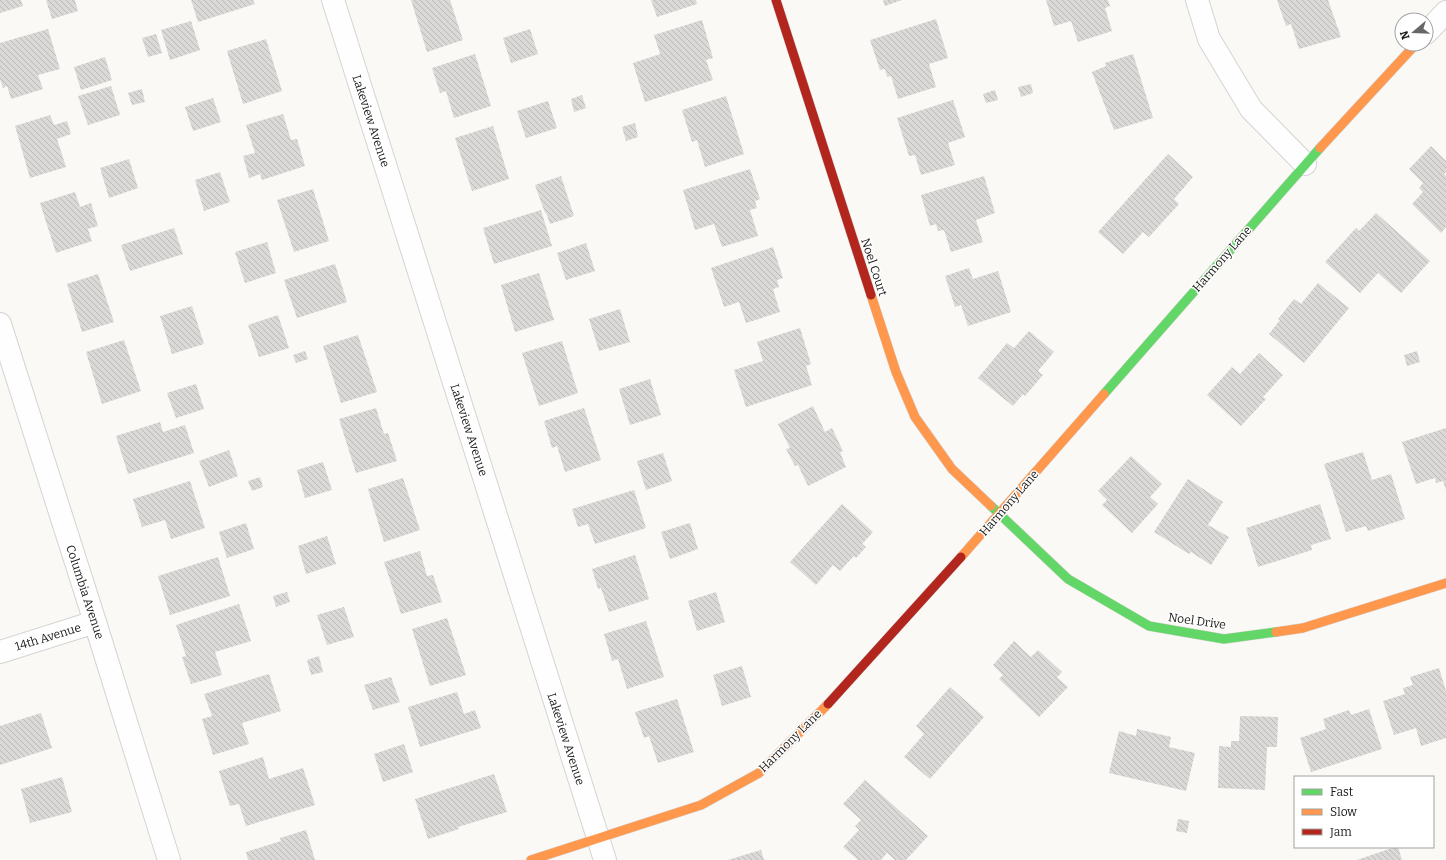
<svg xmlns="http://www.w3.org/2000/svg" width="1446" height="860" font-family="Bitter,serif">
  <style>
    .building { fill: url(#building-back-hatch) }
    .lines { fill: none; stroke-linecap: round; stroke-linejoin: round }
    .street-casing { stroke: #d5d4d2; stroke-width: 24 }
    .fast-casing { stroke: #d5d4d2; stroke-width: 10 }
    .slow-casing { stroke: #d5d4d2; stroke-width: 10 }
    .jam-casing { stroke: #d5d4d2; stroke-width: 10 }
    .street { stroke: #fefefe; stroke-width: 22 }
    .fast { stroke: #63d668; stroke-width: 9 }
    .slow { stroke: #ff974d; stroke-width: 9 }
    .jam { stroke: #b3261e; stroke-width: 9 }
    .labels { text-anchor: middle; stroke-width: 3; stroke-linejoin: round; paint-order: stroke }
    .street-label { font-size: 12px; fill: #191917; stroke: #fff }
  </style>
  <defs>
    <pattern id="building-back-hatch" width="6" height="6" patternUnits="userSpaceOnUse"><rect width="6" height="6" fill="#dad9d7"/><path d="M-1 5l2 2M0 0l6 6M5-1l2 2" fill="none" stroke="#babab8"/></pattern>
  </defs>
  <rect width="100%" height="100%" fill="#fbf9f6"/>
  <g class="building">
    <polygon points="0,0 21,0 23,6 0,13"/>
    <polygon points="46,0 75,0 78,11 52,19"/>
    <polygon points="191,0 253,0 255,4 198,22"/>
    <polygon points="411,0 450,0 463,40 427,52"/>
    <polygon points="651,0 696,0 697,4 657,17"/>
    <polygon points="883,0 902,0 885,6"/>
    <polygon points="1046,0 1108,0 1110,6 1105,8 1112,31 1078,42 1071,21 1054,26"/>
    <polygon points="1277,0 1328,0 1341,37 1299,49 1291,24 1286,26"/>
    <polygon points="936,19 948,58 929,64 936,87 898,99 891,76 887,77 885,69 880,70 870,40"/>
    <polygon points="702,20 713,58 706,60 713,80 645,102 633,63 660,54 654,35"/>
    <polygon points="191,21 200,50 170,60 161,30"/>
    <polygon points="48,29 60,69 38,75 43,89 11,99 7,86 3,88 0,79 0,43"/>
    <polygon points="530,29 538,54 511,63 503,38"/>
    <polygon points="156,34 162,53 148,57 142,38"/>
    <polygon points="266,39 282,91 243,104 227,51"/>
    <polygon points="475,54 491,106 454,118 446,91 440,93 432,68"/>
    <polygon points="1133,54 1153,118 1114,130 1092,72 1106,66 1105,63"/>
    <polygon points="105,57 112,80 81,90 74,67"/>
    <polygon points="1031,84 1033,93 1021,97 1018,87"/>
    <polygon points="111,86 120,115 88,125 78,96"/>
    <polygon points="142,89 145,102 132,105 128,93"/>
    <polygon points="995,90 998,100 986,103 983,94"/>
    <polygon points="582,95 586,108 574,112 571,99"/>
    <polygon points="726,96 744,154 705,167 697,140 692,142 682,110"/>
    <polygon points="213,98 221,122 193,131 185,107"/>
    <polygon points="953,100 965,137 948,143 955,165 921,175 915,155 909,156 897,118"/>
    <polygon points="548,101 557,128 526,138 517,111"/>
    <polygon points="283,114 291,140 297,139 305,166 262,180 260,174 249,178 243,156 255,153 246,125"/>
    <polygon points="50,115 54,125 67,121 71,134 57,139 66,167 30,178 15,126"/>
    <polygon points="635,123 638,137 626,141 622,127"/>
    <polygon points="493,126 509,179 472,191 455,138"/>
    <polygon points="1431,146 1446,161 1446,172 1444,174 1446,176 1446,227 1441,233 1412,204 1423,192 1419,188 1423,183 1409,169"/>
    <polygon points="1168,154 1193,177 1174,199 1179,204 1149,237 1143,232 1123,254 1098,232"/>
    <polygon points="129,159 138,188 109,198 100,168"/>
    <polygon points="750,169 760,199 755,201 757,208 750,210 758,236 722,247 714,224 695,230 683,190"/>
    <polygon points="220,172 230,202 204,211 195,180"/>
    <polygon points="561,176 574,216 550,224 546,213 545,213 535,185"/>
    <polygon points="984,176 995,213 976,220 983,242 951,252 944,230 938,231 936,224 930,226 921,195"/>
    <polygon points="313,189 329,241 294,252 277,200"/>
    <polygon points="75,192 80,207 91,203 98,226 88,229 92,241 56,253 40,203"/>
    <polygon points="541,210 552,246 494,264 483,228"/>
    <polygon points="1376,213 1430,261 1401,293 1378,273 1360,293 1325,262 1356,228 1359,231"/>
    <polygon points="174,228 183,254 130,271 121,245"/>
    <polygon points="267,242 276,273 245,283 235,252"/>
    <polygon points="586,243 595,271 566,280 557,253"/>
    <polygon points="773,247 783,278 777,280 779,287 773,289 780,312 746,323 739,302 724,307 711,268"/>
    <polygon points="335,264 347,302 297,318 284,280"/>
    <polygon points="969,268 973,279 998,271 1011,312 968,326 961,305 955,307 945,276"/>
    <polygon points="539,273 554,320 515,332 501,285"/>
    <polygon points="98,274 114,322 82,332 67,284"/>
    <polygon points="1318,283 1349,308 1304,363 1269,334 1280,320 1278,319 1294,299 1301,304"/>
    <polygon points="192,306 204,344 172,354 160,316"/>
    <polygon points="620,309 630,342 599,351 589,319"/>
    <polygon points="278,315 289,348 259,357 248,325"/>
    <polygon points="800,328 811,364 806,366 812,385 746,407 734,370 763,361 757,342"/>
    <polygon points="1029,331 1054,352 1038,371 1043,375 1025,396 1023,394 1013,406 978,378 1007,343 1014,348"/>
    <polygon points="358,335 377,392 341,403 323,346"/>
    <polygon points="124,340 141,391 102,404 86,352"/>
    <polygon points="562,341 578,393 539,406 522,353"/>
    <polygon points="305,351 308,359 296,363 293,355"/>
    <polygon points="1417,351 1420,362 1407,366 1404,355"/>
    <polygon points="1259,353 1283,375 1263,397 1266,399 1241,426 1207,395 1232,367 1240,374"/>
    <polygon points="650,379 661,415 630,425 619,389"/>
    <polygon points="196,384 204,409 176,418 167,393"/>
    <polygon points="813,406 825,432 832,428 843,451 840,452 846,467 808,486 798,465 795,466 786,449 790,448 778,424"/>
    <polygon points="376,408 384,434 388,433 397,461 356,473 339,419"/>
    <polygon points="584,408 601,460 565,472 557,446 552,448 544,421"/>
    <polygon points="160,422 163,432 185,425 194,453 128,474 116,436"/>
    <polygon points="1446,428 1446,490 1443,481 1436,483 1435,478 1416,484 1402,442"/>
    <polygon points="229,450 238,476 209,487 199,461"/>
    <polygon points="1363,452 1372,480 1391,474 1405,519 1368,531 1366,526 1346,532 1324,464"/>
    <polygon points="663,453 672,481 646,490 637,461"/>
    <polygon points="1131,456 1162,484 1150,497 1158,504 1132,533 1102,505 1107,500 1098,491"/>
    <polygon points="323,462 332,490 305,498 297,470"/>
    <polygon points="260,477 263,487 252,491 248,481"/>
    <polygon points="403,478 420,530 384,542 368,489"/>
    <polygon points="1188,479 1223,502 1208,525 1229,537 1211,565 1191,552 1189,554 1154,532"/>
    <polygon points="190,481 205,528 171,539 165,520 142,527 133,499"/>
    <polygon points="634,490 646,528 595,544 588,524 578,527 572,509"/>
    <polygon points="842,504 873,532 862,544 866,547 856,558 854,556 840,571 833,565 816,585 790,562"/>
    <polygon points="1320,504 1331,539 1311,545 1312,550 1258,567 1246,528"/>
    <polygon points="246,523 254,549 227,558 219,532"/>
    <polygon points="690,523 698,549 670,559 661,532"/>
    <polygon points="327,536 336,564 306,574 298,546"/>
    <polygon points="420,551 427,576 433,575 442,602 401,614 384,562"/>
    <polygon points="635,555 649,599 609,612 601,588 598,589 592,569"/>
    <polygon points="218,557 230,596 170,615 158,576"/>
    <polygon points="287,592 290,602 276,607 273,596"/>
    <polygon points="716,592 725,622 697,631 688,601"/>
    <polygon points="239,604 251,641 215,652 222,675 191,684 182,657 186,656 176,625"/>
    <polygon points="344,607 354,637 327,645 317,615"/>
    <polygon points="447,618 466,675 430,686 412,629"/>
    <polygon points="646,621 664,677 627,689 618,659 612,661 604,634"/>
    <polygon points="1014,641 1031,657 1038,650 1062,672 1057,677 1068,687 1039,717 999,679 1003,675 993,665"/>
    <polygon points="319,656 323,672 311,675 307,660"/>
    <polygon points="742,666 751,697 722,706 713,675"/>
    <polygon points="1439,668 1446,691 1446,738 1421,746 1416,728 1394,735 1383,701 1405,694 1403,688 1413,685 1410,677"/>
    <polygon points="269,674 281,711 242,723 249,744 213,755 202,719 212,716 204,694"/>
    <polygon points="391,677 400,702 373,710 364,685"/>
    <polygon points="950,687 984,717 930,779 904,757 924,734 916,726"/>
    <polygon points="457,692 464,714 475,710 481,728 420,747 408,707"/>
    <polygon points="677,699 694,752 658,763 649,736 644,738 635,712"/>
    <polygon points="1369,709 1382,749 1311,772 1300,738 1326,729 1323,719 1349,710 1351,715"/>
    <polygon points="41,713 52,748 0,765 0,726"/>
    <polygon points="1240,716 1278,717 1277,747 1267,747 1265,790 1218,788 1219,746 1231,747 1231,741 1239,741"/>
    <polygon points="1137,729 1171,737 1169,747 1195,753 1186,791 1109,773 1119,731 1136,736"/>
    <polygon points="404,744 413,772 383,782 374,754"/>
    <polygon points="263,757 269,779 303,768 315,805 246,826 239,804 230,806 219,771"/>
    <polygon points="494,774 507,812 458,827 459,829 428,839 415,799"/>
    <polygon points="62,777 72,812 30,823 21,789"/>
    <polygon points="865,780 928,836 906,860 895,860 887,853 881,860 858,860 843,847 859,830 855,826 861,820 843,804"/>
    <polygon points="1178,819 1189,821 1187,833 1176,831"/>
    <polygon points="306,830 315,860 248,860 246,852 281,841 280,838"/>
    <polygon points="1395,847 1398,847 1402,860 1357,860"/>
    <polygon points="761,850 764,860 728,860 744,855"/>
  </g>
  <g class="lines">
    <g class="street-casing">
      <g id="street">
        <polyline points="333,0 605,860"/>
        <polyline points="1197,0 1209,39 1251,109 1305,164"/>
        <polyline points="1426,33 1446,12"/>
        <polyline points="0,324 95,622 169,860"/>
        <polyline points="0,652 95,622"/>
      </g>
    </g>
    <g class="fast-casing">
      <g id="fast">
        <polyline points="1104,394 1320,148"/>
        <polyline points="991,506 1068,579 1149,626 1224,639 1276,632"/>
      </g>
    </g>
    <g class="slow-casing">
      <g id="slow">
        <polyline points="1320,148 1416,44"/>
        <polyline points="871,295 896,372 915,417 952,469 991,506"/>
        <polyline points="961,557 1104,394"/>
        <polyline points="1276,632 1303,628 1446,583"/>
        <polyline points="531,860 701,805 759,773 828,704"/>
      </g>
    </g>
    <g class="jam-casing">
      <g id="jam">
        <polyline points="776,0 871,295"/>
        <polyline points="828,704 961,557"/>
      </g>
    </g>
    <use href="#street" class="street"/>
    <use href="#fast" class="fast"/>
    <use href="#slow" class="slow"/>
    <use href="#jam" class="jam"/>
  </g>
  <g class="labels">
    <g class="street-label">
      <text transform="translate(371 121) rotate(72)" y="4">Lakeview Avenue</text>
      <text transform="translate(1222 259) rotate(-49)" y="4">Harmony Lane</text>
      <text transform="translate(874 267) rotate(72)" y="4">Noel Court</text>
      <text transform="translate(469 430) rotate(72)" y="4">Lakeview Avenue</text>
      <text transform="translate(1009 503) rotate(-49)" y="4">Harmony Lane</text>
      <text transform="translate(85 592) rotate(72)" y="4">Columbia Avenue</text>
      <text transform="translate(1197 621) rotate(8)" y="4">Noel Drive</text>
      <text transform="translate(48 637) rotate(-17)" y="4">14th Avenue</text>
      <text transform="translate(566 739) rotate(72)" y="4">Lakeview Avenue</text>
      <text transform="translate(790 741) rotate(-45)" y="4">Harmony Lane</text>
    </g>
  </g>
  <rect x="1294" y="776" width="140" height="72" fill="#ffffff" stroke="#a3a3a2"/>
  <rect x="1302" y="789" width="20" height="6" fill="#63d668" stroke="#a3a3a2"/>
  <text x="1330" y="796" font-size="12" fill="#191917">Fast</text>
  <rect x="1302" y="809" width="20" height="6" fill="#ff974d" stroke="#a3a3a2"/>
  <text x="1330" y="816" font-size="12" fill="#191917">Slow</text>
  <rect x="1302" y="829" width="20" height="6" fill="#b3261e" stroke="#a3a3a2"/>
  <text x="1330" y="836" font-size="12" fill="#191917">Jam</text>
  <g transform="translate(1414 32) rotate(251)"><circle r="19" fill="#ffffff" stroke="#a3a3a2"/>
  <path d="M0-3L7 15L0 10L-7 15Z" fill="#686765"/>
  <text y="-6" font-size="11" font-weight="bold" text-anchor="middle" fill="#191917">N</text>
  </g>
</svg>
